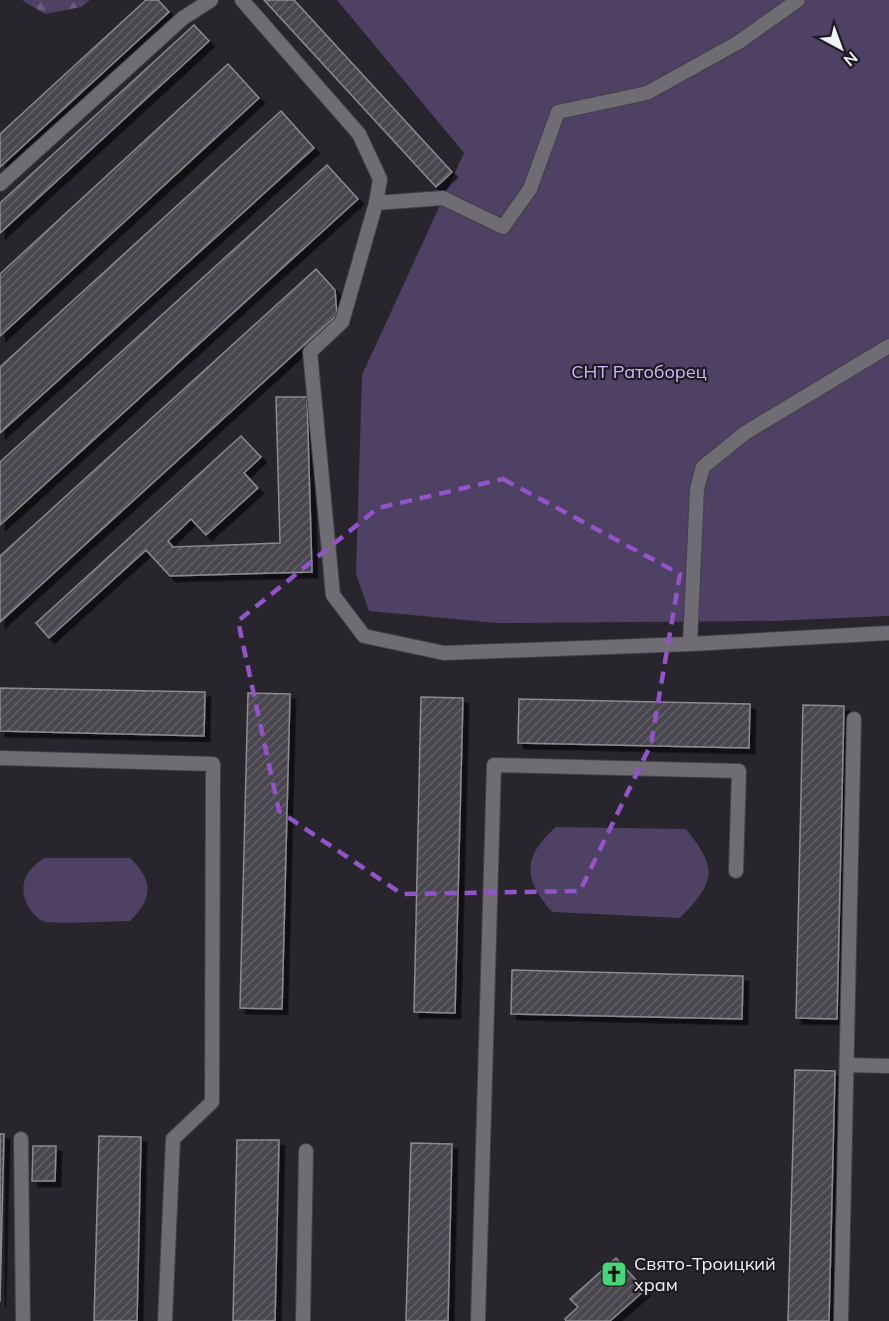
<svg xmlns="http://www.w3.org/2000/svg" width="889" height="1321" font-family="Mulish,sans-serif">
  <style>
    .forest { fill: url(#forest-firs) }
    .garden { fill: #4e4163 }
    .building { fill: url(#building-hatch); stroke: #8c8a92; stroke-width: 1.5; filter: url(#shadow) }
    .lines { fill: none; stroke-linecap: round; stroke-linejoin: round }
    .lane-casing { stroke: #434047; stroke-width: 16 }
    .lane { stroke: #6f6c74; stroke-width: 14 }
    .marked { fill: none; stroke: #9354ca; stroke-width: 4.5; stroke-dasharray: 12 8; stroke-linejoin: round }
    .labels { text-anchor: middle; stroke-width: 4.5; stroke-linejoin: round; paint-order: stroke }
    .park-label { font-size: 18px; fill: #cfb7fa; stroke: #1e1c23 }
    .poi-label { font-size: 18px; fill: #f3f2f7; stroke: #1e1c23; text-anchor: start }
  </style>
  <defs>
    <pattern id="forest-firs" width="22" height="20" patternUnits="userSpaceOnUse" patternTransform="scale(1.5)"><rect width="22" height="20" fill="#4e4163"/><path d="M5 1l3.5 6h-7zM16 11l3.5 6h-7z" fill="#685d7a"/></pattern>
    <pattern id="building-hatch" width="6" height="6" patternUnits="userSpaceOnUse" patternTransform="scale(1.5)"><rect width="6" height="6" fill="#48464e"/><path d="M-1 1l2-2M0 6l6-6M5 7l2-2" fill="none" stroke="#636168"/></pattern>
    <filter id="shadow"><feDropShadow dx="5.5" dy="5.5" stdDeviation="0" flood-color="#0009"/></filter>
  </defs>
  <rect width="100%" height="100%" fill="#28252c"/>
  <polygon class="forest" points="22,0 90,0 81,7 45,14"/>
  <g class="garden">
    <polygon points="337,0 889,0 889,616 772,621 496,623 369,611 356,574 362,375 464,153"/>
    <path d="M 556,827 L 686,829 C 718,869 716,881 680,918 L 552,912 C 523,879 522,857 556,827 Z"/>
    <path d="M 44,858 L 130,858 C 154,881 153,898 130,921 C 116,921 51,925 43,921 C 34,917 26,905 24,896 C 21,878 30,868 44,858 Z"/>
  </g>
  <g class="building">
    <polygon points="146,0 158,0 169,12 0,167 0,134"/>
    <polygon points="264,0 294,0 452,172 436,187"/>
    <polygon points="194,25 209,41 0,233 0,203"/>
    <polygon points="228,64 259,98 0,336 0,274"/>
    <polygon points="281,111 314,148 0,433 0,367"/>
    <polygon points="327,165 358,199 0,525 0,462"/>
    <polygon points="316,269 335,290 337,315 0,622 0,556"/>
    <polygon points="276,397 307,397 312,572 170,576 146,550 49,638 36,623 241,436 261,457 244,473 258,488 206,535 191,519 168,541 173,547 280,543"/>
    <polygon points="0,688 205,692 204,736 0,731"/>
    <polygon points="248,693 290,694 282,1009 240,1008"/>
    <polygon points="421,697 463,698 455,1013 414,1012"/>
    <polygon points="519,699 750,704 749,748 518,743"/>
    <polygon points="803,705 844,706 837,1019 796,1018"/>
    <polygon points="512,970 743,976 742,1019 511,1014"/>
    <polygon points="795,1070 835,1071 829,1321 788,1321"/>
    <polygon points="0,1134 4,1134 0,1302"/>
    <polygon points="99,1136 141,1137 137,1321 94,1321"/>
    <polygon points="237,1140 279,1140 275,1321 233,1321"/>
    <polygon points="411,1143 452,1144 448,1321 406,1321"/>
    <polygon points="33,1146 56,1146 55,1181 32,1181"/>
    <polygon points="616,1258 645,1290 610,1321 566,1321 565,1319 578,1307 570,1299"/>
  </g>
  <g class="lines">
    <g class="lane-casing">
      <g id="lane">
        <polyline points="242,0 359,134 380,179 376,203 342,322 310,352 333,595 364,636 444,653 690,644 889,633"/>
        <polyline points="0,184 183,18 211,0"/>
        <polyline points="376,203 443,198 503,227 530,189 558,112 647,93 739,42 798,0"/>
        <polyline points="690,644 697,489 703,467 745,433 889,346"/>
        <polyline points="0,758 213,764 212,1102 173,1139 165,1321"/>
        <polyline points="847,1065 889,1066"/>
        <polyline points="21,1139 23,1321"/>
        <polyline points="303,1321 306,1151"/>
        <polyline points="478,1321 494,765 739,771 736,871"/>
        <polyline points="841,1321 854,719"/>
      </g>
    </g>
    <use href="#lane" class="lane"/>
  </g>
  <path class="marked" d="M 503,479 L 680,574 L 651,744 L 580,891 L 402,894 L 279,811 L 238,621 L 378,508 Z"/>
  <defs>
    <g id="church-square" transform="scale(1.35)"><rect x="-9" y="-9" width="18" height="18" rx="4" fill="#47d779" stroke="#1e1c23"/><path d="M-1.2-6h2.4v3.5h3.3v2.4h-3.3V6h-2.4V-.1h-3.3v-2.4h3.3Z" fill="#111"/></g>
  </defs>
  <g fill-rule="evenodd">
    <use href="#church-square" x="614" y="1274"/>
  </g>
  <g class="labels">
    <g class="park-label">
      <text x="639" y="378">СНТ Ратоборец</text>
    </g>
    <g class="poi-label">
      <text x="634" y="1270">Свято-Троицкий<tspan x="634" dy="21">храм</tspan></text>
    </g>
  </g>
  <g transform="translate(841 48) rotate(139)" stroke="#1e1c23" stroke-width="4.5" paint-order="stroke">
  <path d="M0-4.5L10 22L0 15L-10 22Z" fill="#f3f2f7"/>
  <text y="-9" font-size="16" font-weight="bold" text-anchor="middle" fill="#f3f2f7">N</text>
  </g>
</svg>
